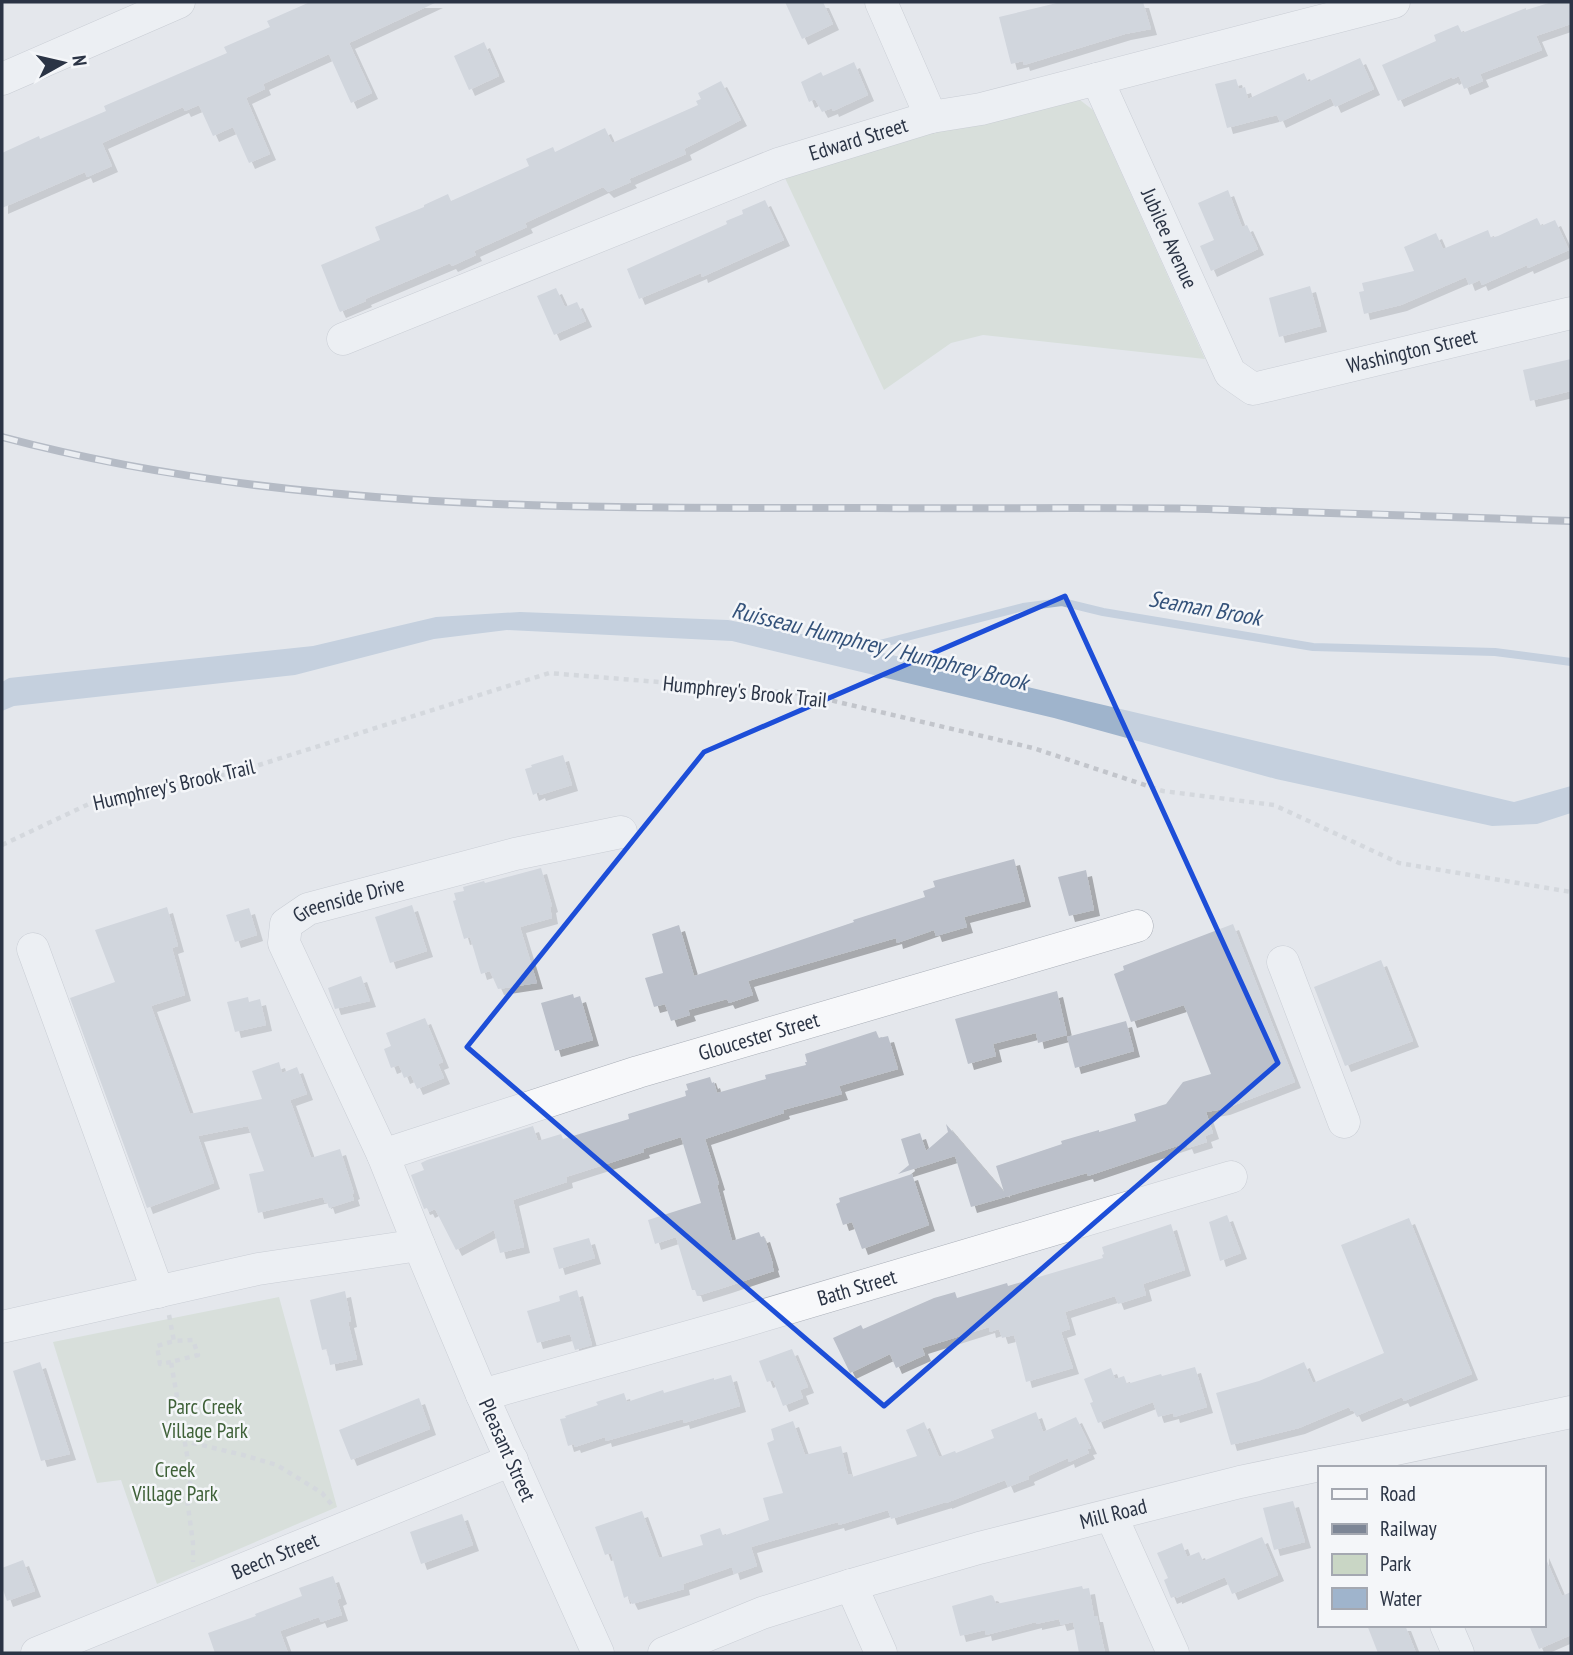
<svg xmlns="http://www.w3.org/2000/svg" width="1573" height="1655" font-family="'PT Sans Narrow',sans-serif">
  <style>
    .green { fill: #c9d6c5 }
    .water { fill: #9fb4cc }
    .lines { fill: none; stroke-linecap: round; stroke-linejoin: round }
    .stream { stroke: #9fb4cc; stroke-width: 8 }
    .building { fill: #bbc0ca; filter: url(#shadow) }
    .minor-casing { stroke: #a9aeb7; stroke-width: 33 }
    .path { stroke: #c2c5cb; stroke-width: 4.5; stroke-dasharray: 5 5; stroke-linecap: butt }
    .minor { stroke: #f7f8fa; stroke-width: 32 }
    .rail-casing { stroke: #7d8696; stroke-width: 8 }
    .rail { stroke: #f4f6f9; stroke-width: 5; stroke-dasharray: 16; stroke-linecap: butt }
    .marked { fill: none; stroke: #1d4ed8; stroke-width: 5; stroke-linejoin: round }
    .labels { text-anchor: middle; stroke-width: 5; stroke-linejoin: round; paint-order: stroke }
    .street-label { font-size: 21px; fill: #2b3445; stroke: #f4f6f9 }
    .park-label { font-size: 21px; fill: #3f6138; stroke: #f4f6f9 }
    .water-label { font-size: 23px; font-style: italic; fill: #34527a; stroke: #f4f6f9 }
  </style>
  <defs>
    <filter id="shadow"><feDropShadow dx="6" dy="6" stdDeviation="0" flood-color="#0004"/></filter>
  </defs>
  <rect width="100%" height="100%" fill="#e4e7ec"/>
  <g class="green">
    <polygon points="1080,100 1093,110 1205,359 983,335 951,343 884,390 784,176 899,140 993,121"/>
    <polygon points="279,1297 337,1507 157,1584 121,1480 97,1483 53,1342"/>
  </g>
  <polygon class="water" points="520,612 728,620 794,633 851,641 870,637 875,651 1514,802 1571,786 1571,813 1537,824 1492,826 1276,779 1054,718 732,641 507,630 434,639 295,675 14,706 2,711 2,682 9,678 313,646 436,617"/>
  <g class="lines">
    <polyline class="stream" points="864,648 1023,607 1062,602 1103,612 1313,647 1495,652 1571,662"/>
  </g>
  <g class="building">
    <polygon points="310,2 437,2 349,43 372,93 351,103 329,54 263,84 265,89 246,98 270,154 249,163 233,127 213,136 199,105 185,111 183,107 102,143 112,166 87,177 85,172 2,208 2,153 39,136 40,139 106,111 104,106 227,53 224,47 270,27 267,21"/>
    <polygon points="785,2 823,2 833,24 802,39"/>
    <polygon points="1061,2 1143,2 1151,29 1125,34 1024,65 1023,61 1011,64 999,17"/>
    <polygon points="1552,2 1571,2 1571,24 1536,36 1542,50 1480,74 1483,81 1464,89 1459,76 1453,79 1452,77 1398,101 1382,65 1436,41 1434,35 1458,25 1462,33 1526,8 1526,10"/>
    <polygon points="484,42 499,76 469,90 454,56"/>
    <polygon points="1360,58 1374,89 1335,107 1331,98 1280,122 1277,115 1227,128 1215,84 1236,79 1239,89 1245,87 1248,99 1304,73 1308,82"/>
    <polygon points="854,62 868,95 833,111 832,108 822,112 815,99 809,102 801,82 821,72 823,76"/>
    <polygon points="721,81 741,120 684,149 686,154 629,179 631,182 608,192 603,187 525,223 527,227 474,251 476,255 452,266 450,263 365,299 366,301 340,312 338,308 321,265 380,240 375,227 424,207 424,205 448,194 451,201 529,166 526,159 553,147 555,152 605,128 612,143 698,105 696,101 701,99 698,93"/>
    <polygon points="1228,190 1242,227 1247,225 1258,249 1211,271 1200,246 1214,240 1198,203"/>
    <polygon points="765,200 784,240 702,277 701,273 639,299 627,269 727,224 726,221 743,214 742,210"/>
    <polygon points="1537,218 1541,226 1555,220 1569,250 1528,268 1527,265 1482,285 1480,280 1469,285 1466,277 1401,305 1364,314 1359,292 1364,291 1362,283 1414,271 1404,247 1436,233 1443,249 1488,230 1491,238 1498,236"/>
    <polygon points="1310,286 1321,326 1279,337 1269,298"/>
    <polygon points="556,288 565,307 577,302 586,321 554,335 537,296"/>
    <polygon points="1571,359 1571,391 1530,401 1523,370"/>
    <polygon points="563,755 572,785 540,795 539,792 533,795 525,769 532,767 531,765"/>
    <polygon points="1014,859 1025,901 964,917 967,927 936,936 934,930 897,943 896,938 748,981 753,995 729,1003 727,999 688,1010 690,1015 671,1021 665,1004 654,1007 645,978 663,973 652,934 679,925 694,976 854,922 853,920 925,897 923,891 935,887 933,881"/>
    <polygon points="541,868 552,906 550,907 552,918 520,927 537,983 498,989 490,971 481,974 470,937 464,939 453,901 456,900 454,893 464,891 463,887 484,881 485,883"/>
    <polygon points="1086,870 1094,910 1069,916 1058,877"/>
    <polygon points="412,905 427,951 390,963 375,917"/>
    <polygon points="167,907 178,946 172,948 185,995 151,1006 190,1114 262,1099 252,1071 279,1062 282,1073 297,1067 307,1094 290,1100 311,1158 340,1149 354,1193 352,1194 354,1200 329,1208 327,1202 325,1203 323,1197 258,1213 249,1174 264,1171 248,1126 198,1136 214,1183 147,1208 70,998 115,982 95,930"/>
    <polygon points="249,908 257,935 235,942 226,915"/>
    <polygon points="1233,924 1295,1082 1224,1109 1206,1112 1213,1133 1205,1136 1207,1142 1188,1148 1186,1143 1088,1176 1087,1173 971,1207 955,1156 898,1174 909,1165 901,1139 920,1133 926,1151 948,1132 946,1124 1004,1192 996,1166 1062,1144 1061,1141 1099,1130 1099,1132 1136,1121 1134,1114 1166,1104 1183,1082 1211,1074 1184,1005 1131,1022 1114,974 1124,970 1123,966"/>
    <polygon points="1381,960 1413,1041 1345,1066 1314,987"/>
    <polygon points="361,976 370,1001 335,1009 328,988"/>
    <polygon points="1057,991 1067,1035 1038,1043 1036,1033 993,1044 996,1056 968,1064 955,1019"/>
    <polygon points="573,994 574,998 580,996 593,1040 555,1051 541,1003"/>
    <polygon points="248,997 249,1002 260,999 266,1025 235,1032 227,1002"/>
    <polygon points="425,1018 443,1062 438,1064 444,1078 417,1089 411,1075 404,1078 399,1065 391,1068 384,1049 391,1046 386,1033"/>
    <polygon points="1126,1021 1134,1051 1075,1068 1067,1037"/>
    <polygon points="876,1031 879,1038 888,1036 898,1069 839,1086 842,1094 783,1110 784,1113 705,1139 719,1184 717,1185 732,1241 759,1232 761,1237 764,1236 773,1264 772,1265 774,1271 726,1287 697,1296 695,1290 692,1290 676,1237 655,1244 648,1220 701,1203 681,1137 643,1149 644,1152 566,1177 567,1182 513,1200 524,1247 500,1253 494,1230 456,1250 435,1209 429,1212 427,1208 424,1209 411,1175 424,1170 421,1163 427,1160 533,1126 538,1141 561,1134 563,1139 629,1119 628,1114 686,1096 685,1091 688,1090 686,1084 710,1077 712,1083 714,1082 717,1093 766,1079 765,1075 806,1065 805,1062 807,1062 805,1054"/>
    <polygon points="912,1174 929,1225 862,1249 852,1222 843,1225 836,1204 840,1202 839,1198"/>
    <polygon points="1227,1215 1241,1253 1220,1261 1209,1222"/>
    <polygon points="1409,1218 1472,1374 1404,1401 1402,1397 1356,1416 1353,1410 1351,1411 1349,1407 1299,1428 1231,1445 1216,1393 1259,1381 1304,1362 1313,1383 1384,1353 1341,1245"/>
    <polygon points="1171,1224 1185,1270 1143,1284 1146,1295 1118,1304 1115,1296 1065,1312 1070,1329 1061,1332 1073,1368 1026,1382 1014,1335 1002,1338 999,1329 990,1332 989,1327 922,1348 925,1355 896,1368 890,1354 850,1373 833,1338 861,1325 863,1329 934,1298 955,1292 957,1298 1007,1283 1008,1286 1103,1258 1102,1255 1104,1254 1102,1247"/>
    <polygon points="589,1238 595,1258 559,1269 553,1248"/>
    <polygon points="577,1290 592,1345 575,1350 570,1334 537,1343 527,1311 560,1301 559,1296"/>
    <polygon points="345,1291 351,1321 348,1322 357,1359 330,1365 327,1349 322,1350 310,1300"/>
    <polygon points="792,1349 808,1387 800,1390 803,1398 783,1406 773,1380 767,1382 759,1361"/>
    <polygon points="40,1362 70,1454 41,1461 13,1371"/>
    <polygon points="1195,1367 1207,1407 1174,1417 1173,1413 1158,1417 1153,1402 1098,1423 1090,1403 1093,1402 1084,1379 1111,1368 1115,1379 1124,1376 1127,1384 1161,1374 1162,1376"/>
    <polygon points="731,1375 740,1406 684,1423 683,1419 606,1441 605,1437 575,1447 574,1444 568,1446 560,1419 566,1418 565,1416 598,1405 596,1402 624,1393 627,1402 663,1390 664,1393 714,1378 714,1380"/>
    <polygon points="419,1398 430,1429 351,1460 339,1430"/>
    <polygon points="1036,1412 1043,1432 1076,1417 1091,1448 1087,1449 1089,1453 1069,1462 1068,1458 1028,1476 1029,1479 1008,1487 1005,1480 946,1503 946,1502 891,1519 888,1510 839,1525 838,1522 751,1547 757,1566 734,1574 732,1567 683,1584 684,1589 632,1604 628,1596 624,1598 611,1553 605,1555 595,1527 642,1511 659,1558 703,1545 700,1535 720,1528 723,1536 769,1520 763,1498 783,1493 767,1443 774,1440 771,1429 793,1421 805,1455 841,1446 848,1475 851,1474 852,1477 917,1456 906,1430 924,1422 939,1457 955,1451 956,1453 994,1438 991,1430"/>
    <polygon points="1293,1501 1305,1542 1274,1550 1263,1508"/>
    <polygon points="462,1514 473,1545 421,1564 410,1532"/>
    <polygon points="1262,1537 1278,1575 1232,1594 1225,1577 1176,1598 1176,1596 1171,1598 1164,1580 1168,1578 1157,1553 1182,1543 1187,1557 1199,1552 1203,1561"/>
    <polygon points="1543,1552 1562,1596 1571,1592 1571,1635 1539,1649 1529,1625 1543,1625"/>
    <polygon points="23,1560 35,1591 7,1601 2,1587 2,1568"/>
    <polygon points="333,1576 341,1598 337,1600 342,1615 321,1622 319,1617 280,1631 288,1653 215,1653 208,1633 256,1616 255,1614 302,1596 299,1588"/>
    <polygon points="1082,1586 1083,1589 1089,1588 1094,1616 1097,1616 1105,1653 1079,1653 1073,1622 1061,1625 1059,1619 1036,1624 1036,1622 986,1635 985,1630 960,1636 952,1606 991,1595 993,1596 996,1604"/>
    <polygon points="1367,1625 1405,1625 1416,1653 1378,1653"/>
  </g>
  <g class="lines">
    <g class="minor-casing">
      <g id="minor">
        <polyline points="881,2 931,117"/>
        <polyline points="2,79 179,2"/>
        <path id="s1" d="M 1097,79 L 1230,373 L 1253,389 L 1571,313"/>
        <path id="s2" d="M 343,339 L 778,164 L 931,117 L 981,109 L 1394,2"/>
        <polyline points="33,949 158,1292"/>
        <polyline points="1283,962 1344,1122"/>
        <path id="s3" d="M 383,1155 L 638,1072 L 1137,926"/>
        <polyline points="2,1327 258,1269 419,1245"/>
        <path id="s4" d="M 482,1395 L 731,1325 L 1231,1177"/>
        <polyline points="1111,1515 1173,1653"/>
        <polyline points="851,1585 881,1653"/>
        <polyline points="1446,1625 1458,1653"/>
        <path id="s5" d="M 37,1653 L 512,1460"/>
        <path id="s6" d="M 598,1653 L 482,1395 L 419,1245 L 383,1155 L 284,943 L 286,924 L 308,909 L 515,854 L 621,832"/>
        <path id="s7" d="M 664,1653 L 762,1613 L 851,1585 L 979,1548 L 1240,1482 L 1571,1412"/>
      </g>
    </g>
    <g class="path">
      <polyline points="2,845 93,802 237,772 549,673 804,694 1033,748 1163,791 1274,805 1399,863 1571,892"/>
      <polyline points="169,1315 174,1341 193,1340 198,1355 171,1362 191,1478 187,1499 193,1543 193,1562"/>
      <polyline points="171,1362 160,1364 157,1346 174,1341"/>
      <polyline points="185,1436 193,1443 243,1455 277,1465 322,1493 332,1505"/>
    </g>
    <use href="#minor" class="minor"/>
    <g class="rail-casing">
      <path id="rail" d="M 2,437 C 287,513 582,508 875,508 C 986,509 1096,507 1207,509 C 1329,512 1450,517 1571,521"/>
    </g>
    <use href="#rail" class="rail"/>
  </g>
  <path d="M0 0H1573V1655H0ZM 1065,596 L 1278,1063 L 884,1406 L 467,1047 L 704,752 Z" fill="#e4e7ec" fill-opacity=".55" fill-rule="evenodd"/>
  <path class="marked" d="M 1065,596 L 1278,1063 L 884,1406 L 467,1047 L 704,752 Z"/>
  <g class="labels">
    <g class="street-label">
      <text dy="7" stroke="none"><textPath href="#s2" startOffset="553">Edward Street</textPath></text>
      <text dy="7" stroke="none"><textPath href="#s1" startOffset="175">Jubilee Avenue</textPath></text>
      <text dy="7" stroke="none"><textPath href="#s1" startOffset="514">Washington Street</textPath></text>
      <text transform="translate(745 692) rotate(6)" y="7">Humphrey's Brook Trail</text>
      <text transform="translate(174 785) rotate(-13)" y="7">Humphrey's Brook Trail</text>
      <text dy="7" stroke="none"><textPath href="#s6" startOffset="864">Greenside Drive</textPath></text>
      <text dy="7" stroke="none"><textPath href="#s3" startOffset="394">Gloucester Street</textPath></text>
      <text dy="7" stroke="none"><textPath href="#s4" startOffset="390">Bath Street</textPath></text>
      <text transform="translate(507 1450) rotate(66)" y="7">Pleasant Street</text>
      <text dy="7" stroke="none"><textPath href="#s7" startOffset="471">Mill Road</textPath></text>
      <text dy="7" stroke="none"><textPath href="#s5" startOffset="257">Beech Street</textPath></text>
    </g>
    <g class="park-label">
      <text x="205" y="1414">Parc Creek<tspan x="205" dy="24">Village Park</tspan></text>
      <text x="175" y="1477">Creek<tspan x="175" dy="24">Village Park</tspan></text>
    </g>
    <g class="water-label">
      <text transform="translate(1205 608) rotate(10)" y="8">Seaman Brook</text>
      <text transform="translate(880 646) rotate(14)" y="8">Ruisseau Humphrey / Humphrey Brook</text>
    </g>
  </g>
  <rect width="1573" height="1655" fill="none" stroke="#2b3445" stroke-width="7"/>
  <rect x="1318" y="1466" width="228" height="161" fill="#f4f6f9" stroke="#a4a8b1" stroke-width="2"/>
  <rect x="1332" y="1489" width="35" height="10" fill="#f7f8fa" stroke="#a4a8b1" stroke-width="2"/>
  <text x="1380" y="1501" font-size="21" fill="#2b3445">Road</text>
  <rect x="1332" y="1524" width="35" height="10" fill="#7d8696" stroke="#a4a8b1" stroke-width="2"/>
  <text x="1380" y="1536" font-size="21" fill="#2b3445">Railway</text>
  <rect x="1332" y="1554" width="35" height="21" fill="#c9d6c5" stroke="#a4a8b1" stroke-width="2"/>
  <text x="1380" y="1571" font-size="21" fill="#2b3445">Park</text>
  <rect x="1332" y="1588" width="35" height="21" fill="#9fb4cc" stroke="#a4a8b1" stroke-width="2"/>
  <text x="1380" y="1606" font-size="21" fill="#2b3445">Water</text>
  <g transform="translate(63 63) rotate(82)" stroke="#f4f6f9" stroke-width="5" paint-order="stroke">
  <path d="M0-5L12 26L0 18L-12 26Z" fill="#2b3445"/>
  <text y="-10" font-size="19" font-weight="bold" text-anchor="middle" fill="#2b3445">N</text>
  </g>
</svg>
